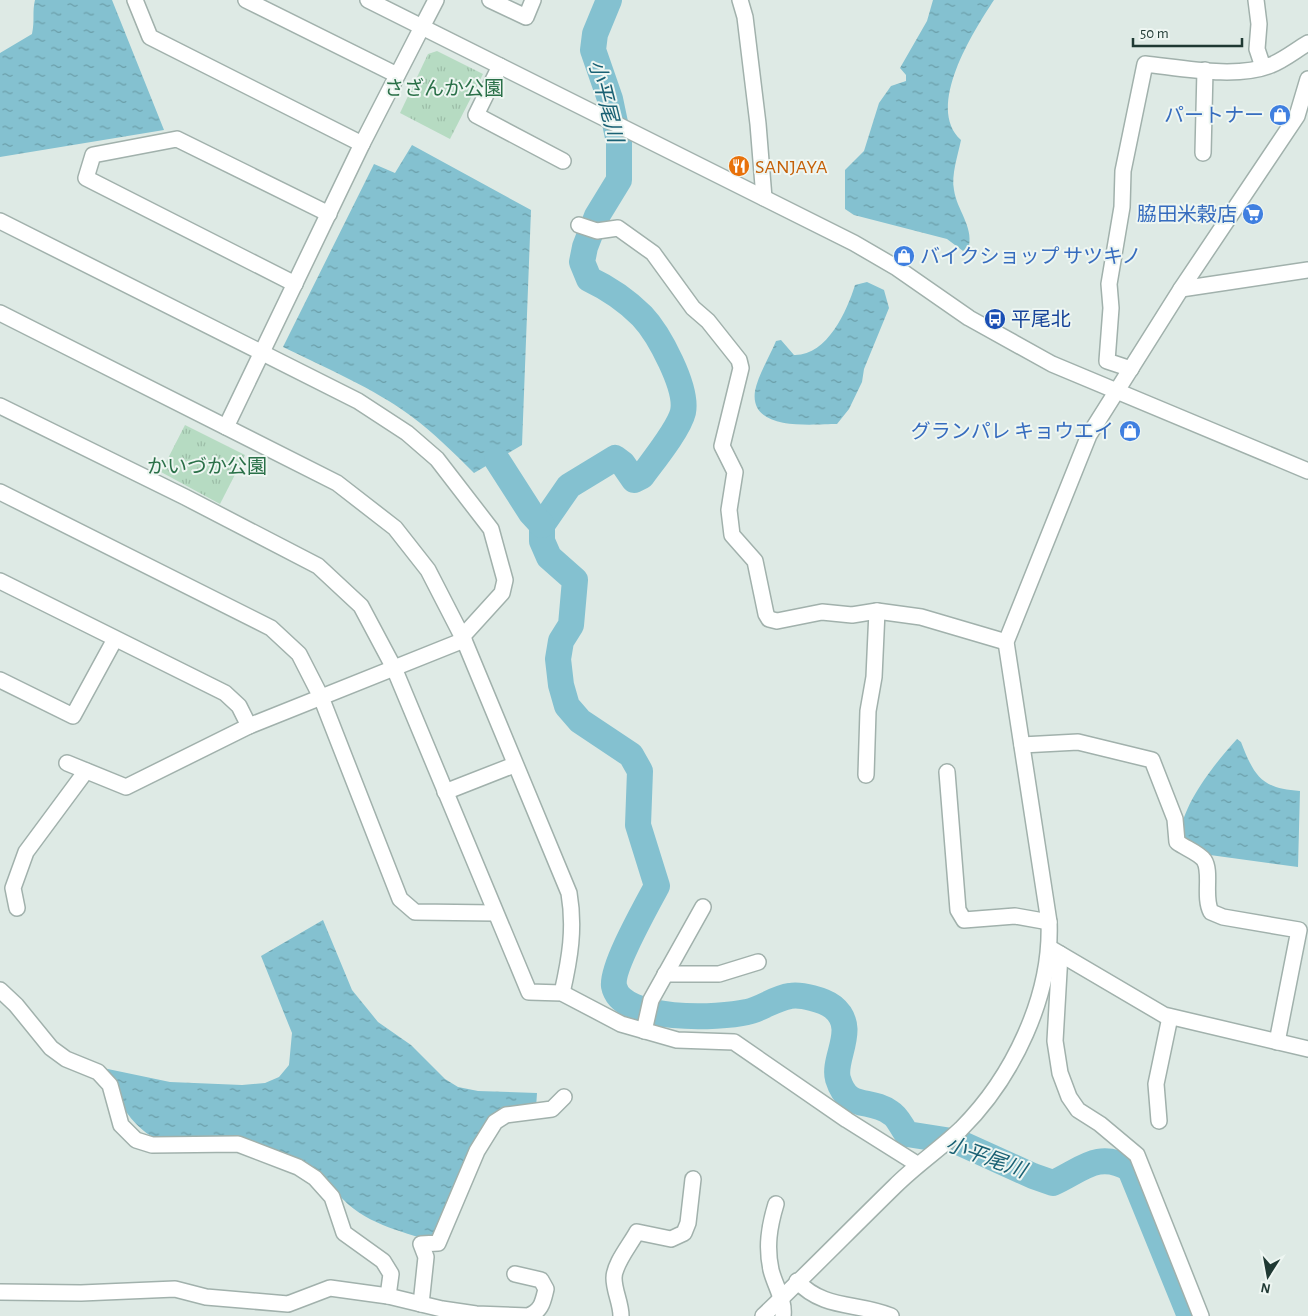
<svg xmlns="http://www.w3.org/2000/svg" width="1308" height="1316" font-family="'Alegreya Sans','Noto Sans JP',sans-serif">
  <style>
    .park { fill: url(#park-tufts) }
    .water { fill: url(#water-ripples) }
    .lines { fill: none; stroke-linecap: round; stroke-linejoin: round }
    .river { stroke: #84c1d0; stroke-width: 26 }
    .minor-casing { stroke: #a1b1ac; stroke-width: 18 }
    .tertiary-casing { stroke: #a1b1ac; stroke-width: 18 }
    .minor { stroke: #fff; stroke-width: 15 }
    .tertiary { stroke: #fff; stroke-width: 15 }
    .labels { text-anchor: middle; stroke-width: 4; stroke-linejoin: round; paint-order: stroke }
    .park-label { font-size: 20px; fill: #2a7048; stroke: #eef6f2 }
    .shop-label { font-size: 20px; fill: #366cbe; stroke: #eef6f2; text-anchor: end }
    .food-label { font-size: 20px; fill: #c56008; stroke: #eef6f2; text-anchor: start }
    .transit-label { font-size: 20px; fill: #164399; stroke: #eef6f2; text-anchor: start }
    .water-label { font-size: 21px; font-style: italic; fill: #1a6174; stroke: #eef6f2 }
  </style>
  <defs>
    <pattern id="park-tufts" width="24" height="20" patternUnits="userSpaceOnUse" patternTransform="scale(1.25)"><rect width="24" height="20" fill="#b6dbc2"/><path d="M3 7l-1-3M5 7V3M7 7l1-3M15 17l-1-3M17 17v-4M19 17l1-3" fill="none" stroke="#9cbda7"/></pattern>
    <pattern id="water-ripples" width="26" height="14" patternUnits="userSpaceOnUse" patternTransform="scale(1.25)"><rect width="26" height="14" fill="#84c1d0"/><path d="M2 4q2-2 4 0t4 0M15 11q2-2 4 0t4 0" fill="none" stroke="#6b9ea9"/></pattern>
  </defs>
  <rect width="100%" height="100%" fill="#deeae5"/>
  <g class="park">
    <polygon points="437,51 483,74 450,139 400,113 428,54"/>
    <polygon points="185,425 245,455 220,504 161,472"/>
  </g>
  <g class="water">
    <path d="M 35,0 L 112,0 L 164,130 L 0,157 L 0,53 L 32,34 C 35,20 32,12 35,0 Z"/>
    <path d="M 933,0 L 994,0 C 973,32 925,107 961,140 C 958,155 951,175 954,190 C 957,210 973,226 969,246 L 963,251 L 947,239 L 854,215 L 845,209 L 845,170 L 864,151 L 879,103 L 891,86 L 906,81 L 906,75 L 900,68 L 927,21 Z"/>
    <path d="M 412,145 L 531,210 L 522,445 L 474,473 C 454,453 434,433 411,416 C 375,389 324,367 283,347 L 374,164 L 395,173 Z"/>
    <path d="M 867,282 L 884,290 L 889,308 L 864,369 L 862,382 L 849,409 L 837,424 C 812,424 749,432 755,391 C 758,375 770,356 776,341 L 781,340 L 794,355 C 827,356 847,311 855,285 Z"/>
    <path d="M 1237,739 L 1241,742 C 1254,776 1262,789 1300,791 L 1298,867 L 1210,855 L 1206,850 L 1180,836 C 1182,804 1216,762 1237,739 Z"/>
    <path d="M 323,920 L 352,990 L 378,1022 L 411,1045 L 445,1079 L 458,1087 L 478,1091 L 537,1093 L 536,1108 L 497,1112 L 488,1120 L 434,1242 C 398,1230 364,1224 338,1194 L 228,1137 L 151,1136 C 126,1120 115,1094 103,1068 L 170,1082 L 242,1085 L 265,1083 L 279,1077 L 289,1065 L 292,1033 L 261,956 Z"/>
  </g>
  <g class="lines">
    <g class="river">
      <path d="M 609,0 L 595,34 L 593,50 L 610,99 L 619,142 L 619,180 L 597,216 L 585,247 L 582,262 L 589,279 C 608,288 627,301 642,316 C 659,334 688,388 683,412 C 679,429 653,461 642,476 L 634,480 L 623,464 L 615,458 L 569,486 L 542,525 L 542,541 L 549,557 L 575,580 L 571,625 L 561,641 L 558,659 L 561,685 L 567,706 L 580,721 L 631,755 L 640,771 L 638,825 L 657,886 C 647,905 611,968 614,986 C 621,1023 721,1018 747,1012 C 762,1009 775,998 790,996 C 801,994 824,1000 833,1007 C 859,1028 832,1058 838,1079 C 848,1112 869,1097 891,1113 C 898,1117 902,1128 907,1134 L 958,1142 L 1033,1176 L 1053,1183 C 1082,1170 1098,1150 1130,1169 L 1190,1316"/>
      <polyline points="497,460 531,513 542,525"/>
    </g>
    <g class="minor-casing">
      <g id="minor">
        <polyline points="135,0 150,37 362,144"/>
        <polyline points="246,0 397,75"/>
        <polyline points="490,0 526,17 533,0"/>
        <polyline points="740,0 745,17 758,124 764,198"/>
        <polyline points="1256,0 1259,24 1257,49 1263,67"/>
        <polyline points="422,27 436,0"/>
        <polyline points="500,66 476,115 563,161"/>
        <polyline points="1203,153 1205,70"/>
        <polyline points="0,221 358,401 407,433 437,459 491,529 505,580 502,593 462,637"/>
        <polyline points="579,225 597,231 618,228 653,253 693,308 708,321 739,360 741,368 722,446 735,472 729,510 732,535 755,561 766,614 769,619 777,621 822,612 852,615 877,611 921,617 1006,642"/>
        <polyline points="295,284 86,178 93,155 177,139 329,214"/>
        <polyline points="1181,289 1308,270"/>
        <path d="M 1131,369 L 1107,361 L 1111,308 L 1109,284 L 1122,207 L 1123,171 L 1145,64 C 1182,68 1237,79 1271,65 C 1284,60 1296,50 1308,43"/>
        <polyline points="0,406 185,497 318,566 361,606 394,668 529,992 562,993 621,1024 677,1040 734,1042 847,1120 917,1164"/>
        <polyline points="0,492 271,628 299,654 321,697 400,899 415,912 495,913"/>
        <polyline points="0,581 225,693 239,706 249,726"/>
        <polyline points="0,680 73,716 115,639"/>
        <path d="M 1022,745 L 1078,742 L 1152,760 L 1175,819 L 1177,842 C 1185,848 1199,853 1204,860 C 1212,872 1203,897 1211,912 L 1223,917 L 1299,930 L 1277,1042"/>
        <polyline points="67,763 126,787 249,726 464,640"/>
        <polyline points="947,772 958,910 964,920 1015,916 1049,922"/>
        <polyline points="866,775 868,711 874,677 877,611"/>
        <polyline points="445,792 514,765"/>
        <polyline points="17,908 13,888 26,852 86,771"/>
        <polyline points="1060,954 1055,1041 1060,1073 1069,1097 1078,1110 1100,1124 1137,1155 1201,1316"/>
        <polyline points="665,974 719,974 758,962"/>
        <polyline points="0,990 16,1005 51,1048 66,1059 98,1072 110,1085 121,1125 136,1140 152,1145 238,1144 298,1167 315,1178 332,1197 344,1233 383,1261 391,1274 388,1296"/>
        <polyline points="644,1031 651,1000 703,907"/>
        <polyline points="1159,1121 1156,1084 1170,1017"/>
        <path d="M 776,1204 C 769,1227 766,1247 771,1270 C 775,1286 785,1300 783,1316"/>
        <path d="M 797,1281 C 824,1310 857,1302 891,1316"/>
        <path d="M 0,1292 L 81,1293 L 175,1289 L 206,1297 L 288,1304 L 330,1288 L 388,1296 L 442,1309 L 476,1314 L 528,1316 C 542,1311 543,1301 546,1289 L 541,1280 L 515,1274"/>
        <polyline points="421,1304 426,1257 421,1244 438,1243 477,1151 495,1122 506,1115 552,1109 564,1097"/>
        <path d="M 621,1316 C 621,1303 614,1291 614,1278 C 614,1264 630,1245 637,1232 L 671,1239 L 684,1233 L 688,1223 L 693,1179"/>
        <path d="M 763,1316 C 808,1273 851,1229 895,1186 C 916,1165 940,1149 961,1129 C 1013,1077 1052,996 1049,922 L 1006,642 L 1089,435 L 1181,289 L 1297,116 L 1308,79"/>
      </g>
    </g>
    <g class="tertiary-casing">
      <g id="tertiary">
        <polyline points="368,0 854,243 897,268 969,318 1052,364 1308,471"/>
        <path d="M 0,313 L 337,483 L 395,528 L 428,570 L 464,640 L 569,893 C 575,928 570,958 562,993"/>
        <polyline points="226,427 362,144 422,27"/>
        <polyline points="1050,948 1164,1015 1308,1049"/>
      </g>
    </g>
    <use href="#minor" class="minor"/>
    <use href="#tertiary" class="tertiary"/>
  </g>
  <defs>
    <g id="shop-disc" transform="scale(1.125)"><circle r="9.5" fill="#3f7fe0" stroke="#eef6f2"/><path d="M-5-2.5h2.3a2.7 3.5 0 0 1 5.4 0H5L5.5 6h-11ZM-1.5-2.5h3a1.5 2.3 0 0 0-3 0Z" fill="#fff"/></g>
    <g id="restaurant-disc" transform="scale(1.125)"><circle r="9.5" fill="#e8710a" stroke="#eef6f2"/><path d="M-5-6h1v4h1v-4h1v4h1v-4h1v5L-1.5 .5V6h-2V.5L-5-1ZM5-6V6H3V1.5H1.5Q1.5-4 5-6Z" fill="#fff"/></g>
    <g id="supermarket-disc" transform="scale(1.125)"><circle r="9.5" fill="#3f7fe0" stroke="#eef6f2"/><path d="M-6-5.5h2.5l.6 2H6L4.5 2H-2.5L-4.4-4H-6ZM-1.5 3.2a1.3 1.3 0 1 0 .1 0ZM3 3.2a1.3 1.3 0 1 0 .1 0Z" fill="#fff"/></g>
    <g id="bus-disc" transform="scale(1.125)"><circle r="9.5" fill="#1a4fb4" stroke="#eef6f2"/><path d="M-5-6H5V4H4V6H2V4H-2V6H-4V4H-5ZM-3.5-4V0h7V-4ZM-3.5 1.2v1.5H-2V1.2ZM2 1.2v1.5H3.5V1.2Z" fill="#fff"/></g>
  </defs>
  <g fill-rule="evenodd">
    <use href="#shop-disc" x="1280" y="115"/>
    <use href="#restaurant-disc" x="739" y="166"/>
    <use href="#supermarket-disc" x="1253" y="214"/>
    <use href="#shop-disc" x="904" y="256"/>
    <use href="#bus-disc" x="995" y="319"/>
    <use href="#shop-disc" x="1130" y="431"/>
  </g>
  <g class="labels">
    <g class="park-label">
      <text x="444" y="95">さざんか公園</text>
      <text x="207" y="473">かいづか公園</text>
    </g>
    <g class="shop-label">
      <text x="1264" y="122">パートナー</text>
      <text x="1237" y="221">脇田米穀店</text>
      <text x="920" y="263" text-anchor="start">バイクショップ サツキノ</text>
      <text x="1114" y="438">グランパレ キョウエイ</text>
    </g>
    <g class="food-label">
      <text x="755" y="173">SANJAYA</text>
    </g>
    <g class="transit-label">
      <text x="1011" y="326">平尾北</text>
    </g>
    <g class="water-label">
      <text transform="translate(606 101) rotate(76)" y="7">小平尾川</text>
      <text transform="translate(986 1157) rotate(20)" y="7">小平尾川</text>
    </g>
  </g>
  <g transform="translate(1268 1276) rotate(191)" stroke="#eef6f2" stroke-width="4" paint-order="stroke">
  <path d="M0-4L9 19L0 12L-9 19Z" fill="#1f3933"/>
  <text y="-8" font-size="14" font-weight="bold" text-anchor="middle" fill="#1f3933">N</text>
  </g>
  <path d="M1133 38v8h109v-8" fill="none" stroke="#1f3933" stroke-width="2.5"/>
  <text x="1140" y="38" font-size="15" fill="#1f3933" stroke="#eef6f2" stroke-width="4" paint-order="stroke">50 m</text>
</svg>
